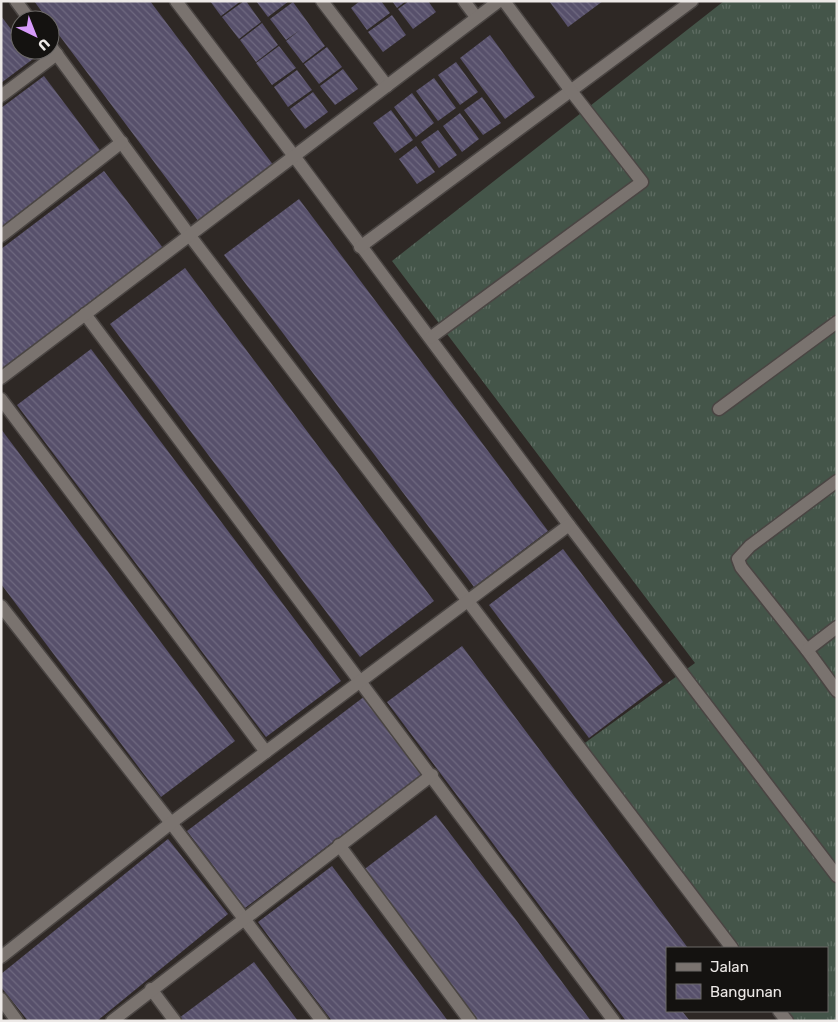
<svg xmlns="http://www.w3.org/2000/svg" width="838" height="1022" viewBox="0 0 838 1022" font-family="Rubik,sans-serif">
  <style>
    .grass { fill: url(#grass-tufts) }
    .building { fill: url(#building-back-hatch) }
    .lines { fill: none; stroke-linecap: round; stroke-linejoin: round }
    .minor-casing { stroke: #4a4543; stroke-width: 15 }
    .minor { stroke: #7a736f; stroke-width: 12 }
  </style>
  <defs>
    <pattern id="grass-tufts" width="24" height="20" patternUnits="userSpaceOnUse" patternTransform="scale(1.25)"><rect width="24" height="20" fill="#445549"/><path d="M3 7l-1-3M5 7V3M7 7l1-3M15 17l-1-3M17 17v-4M19 17l1-3" fill="none" stroke="#5f6d63"/></pattern>
    <pattern id="building-back-hatch" width="6" height="6" patternUnits="userSpaceOnUse" patternTransform="scale(1.25)"><rect width="6" height="6" fill="#57506b"/><path d="M-1 5l2 2M0 0l6 6M5-1l2 2" fill="none" stroke="#6f6980"/></pattern>
  </defs>
  <rect width="100%" height="100%" fill="#2e2825"/>
  <path class="grass" d="M 724,1 L 837,1 L 837,1021 L 788,1021 L 781,1011 L 827,1011 L 827,948 L 734,948 L 582,745 L 695,663 L 392,261 Z"/>
  <g class="building">
    <path d="M 34,1 L 150,1 L 274,166 L 199,222 L 50,23 L 50,20 L 48,20 Z"/>
    <path d="M 210,1 L 241,1 L 221,16 Z"/>
    <path d="M 244,1 L 246,1 L 261,22 L 239,39 L 222,17 Z"/>
    <path d="M 256,1 L 289,1 L 268,17 Z"/>
    <path d="M 360,1 L 381,1 L 390,13 L 367,30 L 351,8 Z"/>
    <path d="M 392,1 L 406,1 L 397,8 Z"/>
    <path d="M 409,1 L 428,1 L 436,12 L 413,29 L 398,9 Z"/>
    <path d="M 549,1 L 603,1 L 568,27 Z"/>
    <path d="M 293,2 L 325,46 L 303,63 L 286,41 L 300,30 L 286,40 L 270,19 Z"/>
    <path d="M 392,15 L 406,35 L 383,52 L 368,32 Z"/>
    <path d="M 1,16 L 20,41 L 20,50 L 27,50 L 33,59 L 1,83 Z"/>
    <path d="M 262,23 L 278,45 L 256,62 L 240,40 Z"/>
    <path d="M 490,35 L 535,97 L 505,119 L 460,58 Z"/>
    <path d="M 279,46 L 296,68 L 272,85 L 256,63 Z"/>
    <path d="M 327,47 L 342,67 L 319,84 L 304,64 Z"/>
    <path d="M 456,62 L 478,92 L 460,105 L 438,75 Z"/>
    <path d="M 343,69 L 358,89 L 335,105 L 320,86 Z"/>
    <path d="M 297,70 L 312,90 L 288,107 L 274,87 Z"/>
    <path d="M 44,76 L 102,153 L 1,229 L 1,108 Z"/>
    <path d="M 434,78 L 456,108 L 438,121 L 416,91 Z"/>
    <path d="M 313,92 L 328,112 L 305,129 L 290,109 Z"/>
    <path d="M 412,93 L 434,123 L 416,137 L 394,107 Z"/>
    <path d="M 482,97 L 501,123 L 483,135 L 464,110 Z"/>
    <path d="M 391,110 L 413,140 L 395,153 L 373,123 Z"/>
    <path d="M 460,113 L 479,139 L 462,152 L 443,126 Z"/>
    <path d="M 438,130 L 457,155 L 439,168 L 421,142 Z"/>
    <path d="M 416,146 L 435,172 L 417,184 L 399,159 Z"/>
    <path d="M 104,171 L 163,248 L 1,370 L 1,249 Z"/>
    <path d="M 299,199 L 548,531 L 474,587 L 224,255 Z"/>
    <path d="M 185,268 L 434,601 L 360,657 L 110,324 Z"/>
    <path d="M 91,349 L 341,681 L 266,737 L 17,405 Z"/>
    <path d="M 1,429 L 235,741 L 161,797 L 1,584 Z"/>
    <path d="M 563,549 L 663,682 L 589,738 L 489,605 Z"/>
    <path d="M 462,646 L 688,948 L 667,948 L 667,1011 L 682,1011 L 690,1021 L 626,1021 L 387,702 Z"/>
    <path d="M 365,696 L 423,774 L 245,908 L 187,831 Z"/>
    <path d="M 436,815 L 516,920 L 591,1021 L 475,1021 L 362,871 Z"/>
    <path d="M 168,839 L 228,914 L 97,1021 L 28,1021 L 1,987 L 1,974 Z"/>
    <path d="M 332,866 L 382,933 L 448,1021 L 332,1021 L 294,971 L 258,922 Z"/>
    <path d="M 254,962 L 298,1021 L 181,1021 L 179,1018 Z"/>
  </g>
  <g class="lines">
    <defs>
      <g id="minor">
        <path d="M 16,1 L 30,20"/>
        <path d="M 176,1 L 294,156 L 569,525 L 837,876"/>
        <path d="M 322,1 L 387,86"/>
        <path d="M 464,1 L 476,17"/>
        <path d="M 50,45 L 190,236 L 732,948"/>
        <path d="M 1,96 L 57,54"/>
        <path d="M 1,236 L 122,142"/>
        <path d="M 360,247 L 692,1"/>
        <path d="M 85,314 L 614,1021"/>
        <path d="M 430,338 L 642,182 L 571,91 L 504,1"/>
        <path d="M 1,378 L 499,1"/>
        <path d="M 1,399 L 266,752"/>
        <path d="M 719,409 L 837,322"/>
        <path d="M 837,481 L 750,546 L 738,559 L 741,567 L 807,650 L 837,691"/>
        <path d="M 1,606 L 171,823 L 322,1021"/>
        <path d="M 807,650 L 837,627"/>
        <path d="M 339,845 L 470,1021"/>
        <path d="M 1,957 L 171,823 L 569,525"/>
        <path d="M 151,989 L 175,1021"/>
        <path d="M 1,999 L 17,1021"/>
        <path d="M 779,1011 L 787,1021"/>
        <path d="M 112,1021 L 432,775"/>
      </g>
    </defs>
    <use href="#minor" class="minor-casing"/>
    <use href="#minor" class="minor"/>
  </g>
  <rect width="838" height="1022" fill="none" stroke="#ede9e7" stroke-width="5"/>
  <rect x="666" y="947" width="162" height="65" fill="#141210" stroke="#6b6866"/>
  <rect x="676" y="963" width="25" height="8" fill="#7a736f" stroke="#6b6866"/>
  <text x="710" y="972" font-size="15" fill="#ede9e7">Jalan</text>
  <rect x="676" y="984" width="25" height="15" fill="url(#building-back-hatch)" stroke="#6b6866"/>
  <text x="710" y="997" font-size="15" fill="#ede9e7">Bangunan</text>
  <g transform="translate(35 35) rotate(137)"><circle r="24" fill="#141210" stroke="#6b6866"/>
  <path d="M0-4L9 19L0 12L-9 19Z" fill="#d69bfa"/>
  <text y="-8" font-size="14" font-weight="bold" text-anchor="middle" fill="#ede9e7">U</text>
  </g>
</svg>
